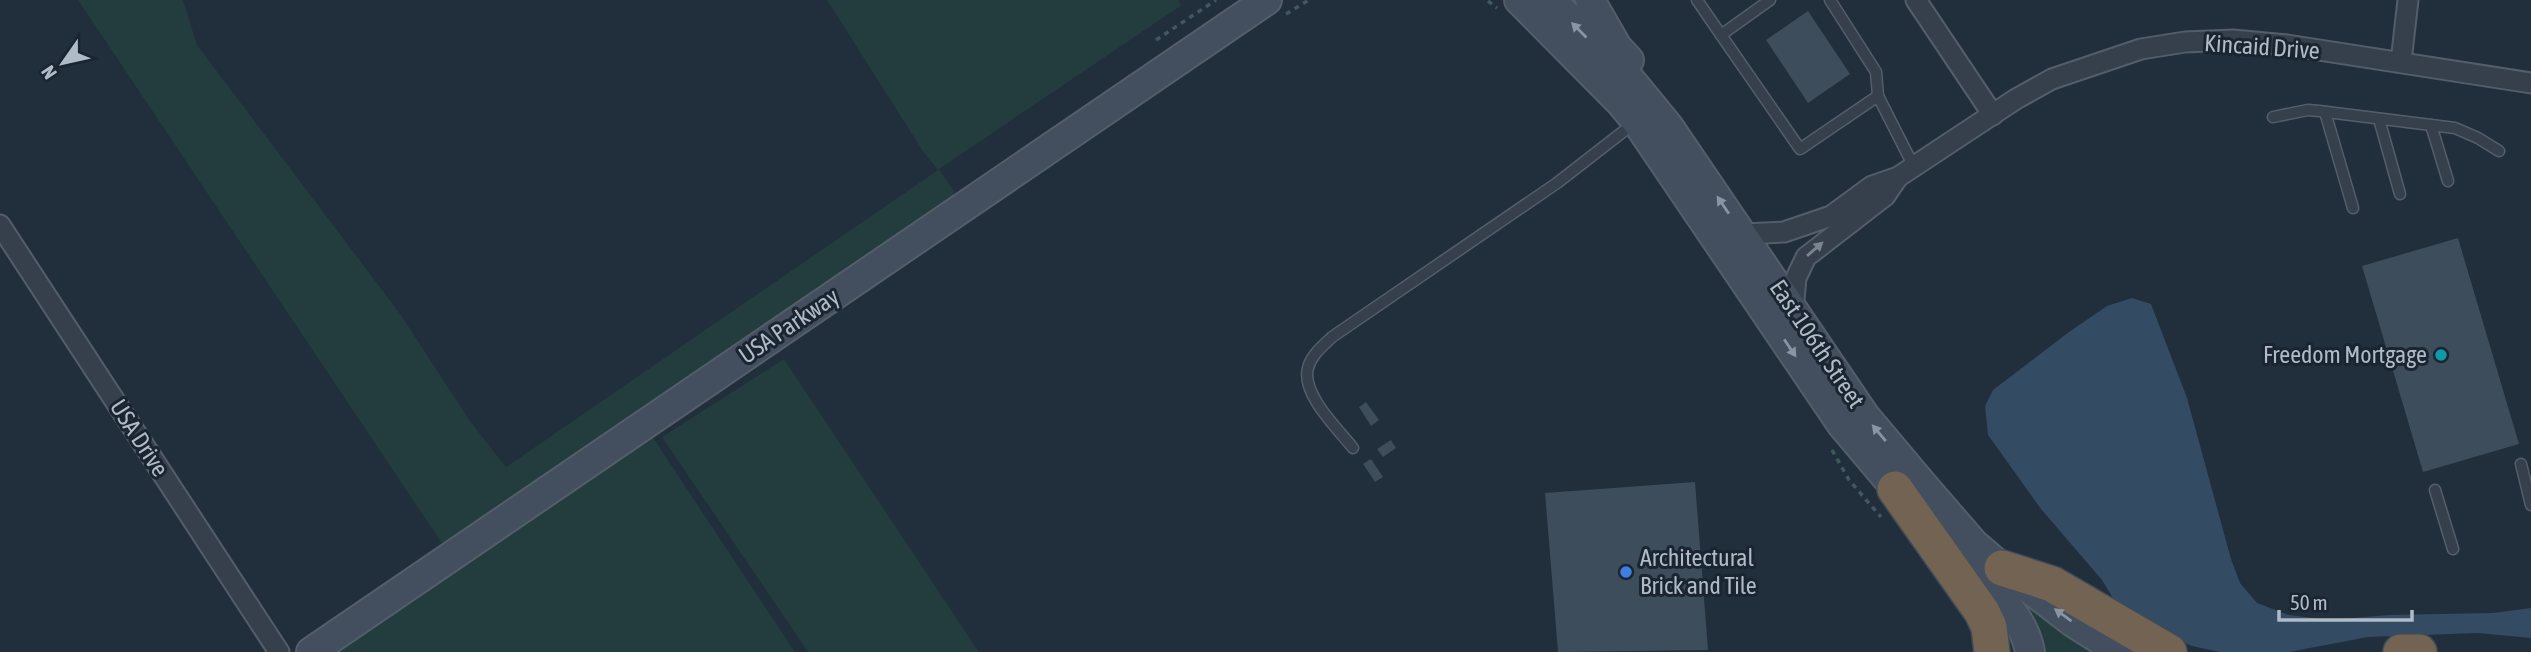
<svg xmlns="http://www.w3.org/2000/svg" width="2531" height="652" viewBox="0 0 2531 652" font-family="'Asap Condensed',sans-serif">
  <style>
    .green { fill: #233c3d }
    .water { fill: #344b64 }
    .building { fill: #3d4d5b }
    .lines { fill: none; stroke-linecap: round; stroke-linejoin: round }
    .lane-casing { stroke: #535e6a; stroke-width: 13 }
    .street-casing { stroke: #535e6a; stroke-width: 23 }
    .secondary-casing { stroke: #535e6a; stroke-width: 32 }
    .highway-casing { stroke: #404b57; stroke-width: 38 }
    .path { stroke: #41595a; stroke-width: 3.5; stroke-dasharray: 5 5; stroke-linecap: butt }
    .lane { stroke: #35404c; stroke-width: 10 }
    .street { stroke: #35404c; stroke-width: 19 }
    .secondary { stroke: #434f5f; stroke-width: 28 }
    .highway { stroke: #726352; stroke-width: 35 }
    .oneway { fill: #8a95a3 }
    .oneway2 { fill: #798490 }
    .culture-dot { fill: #0f9aa8; stroke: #1a2531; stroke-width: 2.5 }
    .shop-dot { fill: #3f7fe0; stroke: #1a2531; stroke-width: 2.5 }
    .labels { text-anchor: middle; stroke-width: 6; stroke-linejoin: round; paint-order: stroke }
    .street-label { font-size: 24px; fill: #b0bbc8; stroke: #1a2531 }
    .poi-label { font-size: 24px; fill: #b0bbc8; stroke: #1a2531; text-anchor: end }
  </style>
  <rect width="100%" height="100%" fill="#212e3c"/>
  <g class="green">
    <path d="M 78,0 L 183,0 L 197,45 L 401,315 L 470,421 L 506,467 L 938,170 L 924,153 L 827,0 L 1178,0 L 1182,5 L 939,169 L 957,196 L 520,496 L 443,545 Z"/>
    <path d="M 784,359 L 979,652 L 808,652 L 662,437 Z"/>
    <path d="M 652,436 L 795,652 L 334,652 Z"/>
    <path d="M 2021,598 L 2095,652 L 2045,652 L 2038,626 L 2020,600 Z"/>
  </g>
  <path class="water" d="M 2132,298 L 2151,304 L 2187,398 L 2231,559 L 2240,583 L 2257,603 L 2289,615 L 2329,620 L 2388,615 L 2493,613 L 2531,608 L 2531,638 L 2478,633 L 2368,637 L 2289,652 L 2220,652 L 2192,646 L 2162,633 L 2119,608 L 2102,580 L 2041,509 L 1988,435 L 1985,406 L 1993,390 L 2069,332 L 2107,306 Z"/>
  <g class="building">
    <path d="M 1808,11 L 1850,74 L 1808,103 L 1766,40 Z"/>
    <path d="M 2458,238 L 2519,444 L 2423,472 L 2362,266 Z"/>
    <path d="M 1366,402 L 1379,420 L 1371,426 L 1359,407 Z"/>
    <path d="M 1391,440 L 1396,448 L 1383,457 L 1377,449 Z"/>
    <path d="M 1371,459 L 1383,477 L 1375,482 L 1363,464 Z"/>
    <path d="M 1695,482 L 1708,650 L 1558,652 L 1545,493 Z"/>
  </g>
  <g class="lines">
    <defs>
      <g id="lane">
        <path d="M 1697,0 L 1721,35 L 1770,0"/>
        <path d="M 1830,0 L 1876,72 L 1878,96 L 1914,167"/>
        <path d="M 1721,35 L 1800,149 L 1878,96"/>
        <path d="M 2325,112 L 2353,208"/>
        <path d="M 2273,117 L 2308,110 L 2319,111 L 2455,128 L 2478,138 L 2499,151"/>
        <path d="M 2379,119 L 2400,194"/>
        <path d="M 2431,125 L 2448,181"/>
        <path d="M 1353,448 C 1338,429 1301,394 1308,368 C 1311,355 1323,346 1332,337 L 1557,183 L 1633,124"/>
        <path d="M 2521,464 L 2531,505"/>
        <path d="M 2435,490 L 2453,549"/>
      </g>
      <g id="street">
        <path d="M 1916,0 L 1993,115"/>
        <path d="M 2401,62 L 2408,0"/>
        <path d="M 0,225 L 279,652"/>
        <path d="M 1743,234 L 1784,232 L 1831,216 L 1872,186 L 1898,177 L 2016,99 L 2052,79 L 2141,49 L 2185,42 L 2233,40 L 2287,45 L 2531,83"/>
        <path d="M 1793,310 L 1796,278 L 1806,257 L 1885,196 L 1898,177"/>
      </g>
      <g id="secondary">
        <path d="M 1519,0 L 1621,103 L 1636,121 L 1842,425 L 1908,503"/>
        <path d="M 1551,0 L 1628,77 L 1669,127 L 1865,416 L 1923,485 L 1974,544 L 2002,568 L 2074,623 L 2120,652"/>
        <path d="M 1590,0 L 1617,47 L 1629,60"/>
        <path d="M 1955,553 C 1982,582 2023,610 2030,652"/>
        <path d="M 311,652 L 1267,0"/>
      </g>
      <g id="highway">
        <path d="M 1895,489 L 1982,612 L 1989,627 L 1992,652"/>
        <path d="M 2002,568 L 2052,584 L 2169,652"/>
        <path d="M 2401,652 L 2419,652"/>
      </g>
    </defs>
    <use href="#lane" class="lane-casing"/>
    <use href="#street" class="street-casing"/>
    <use href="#secondary" class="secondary-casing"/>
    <use href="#highway" class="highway-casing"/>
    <g class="path">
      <path d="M 1488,1 L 1497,8"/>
      <path d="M 1286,14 L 1309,0"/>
      <path d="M 1156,40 L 1216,0"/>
      <path d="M 1832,450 L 1849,480 L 1881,517"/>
    </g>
    <use href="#lane" class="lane"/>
    <use href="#street" class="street"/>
    <use href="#secondary" class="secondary"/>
    <use href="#highway" class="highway"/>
  </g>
  <defs><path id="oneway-solid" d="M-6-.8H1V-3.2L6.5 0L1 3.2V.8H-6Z" transform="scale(1.75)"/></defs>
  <g class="oneway">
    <use href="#oneway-solid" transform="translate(1579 30) rotate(-135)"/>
    <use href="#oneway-solid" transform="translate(1723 205) rotate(-124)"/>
    <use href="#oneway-solid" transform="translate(1790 348) rotate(56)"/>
    <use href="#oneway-solid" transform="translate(1879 433) rotate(-130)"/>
    <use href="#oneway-solid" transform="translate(2063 615) rotate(-144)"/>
  </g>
  <use class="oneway2" href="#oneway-solid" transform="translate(1815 249) rotate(-41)"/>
  <circle class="culture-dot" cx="2441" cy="355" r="7"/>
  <circle class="shop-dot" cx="1626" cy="572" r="7"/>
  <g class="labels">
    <g class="street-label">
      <text transform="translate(2262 47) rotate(4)" y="8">Kincaid Drive</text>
      <text transform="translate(789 326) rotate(-34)" y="8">USA Parkway</text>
      <text transform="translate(1817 344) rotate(56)" y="8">East 106th Street</text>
      <text transform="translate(139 438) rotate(57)" y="8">USA Drive</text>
    </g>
    <g class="poi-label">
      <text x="2427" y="363">Freedom Mortgage</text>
      <text x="1640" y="566" text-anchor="start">Architectural<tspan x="1640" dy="28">Brick and Tile</tspan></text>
    </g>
  </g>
  <g transform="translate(63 63) rotate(236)" stroke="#1a2531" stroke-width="5" paint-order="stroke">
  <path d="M0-5L12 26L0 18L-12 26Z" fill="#b0bbc8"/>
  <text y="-10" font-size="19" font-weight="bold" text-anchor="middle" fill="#b0bbc8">N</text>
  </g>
  <path d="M2279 610v10h133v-10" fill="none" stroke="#b0bbc8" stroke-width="3.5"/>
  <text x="2290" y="610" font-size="21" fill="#b0bbc8" stroke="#1a2531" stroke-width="5" paint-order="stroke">50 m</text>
</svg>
